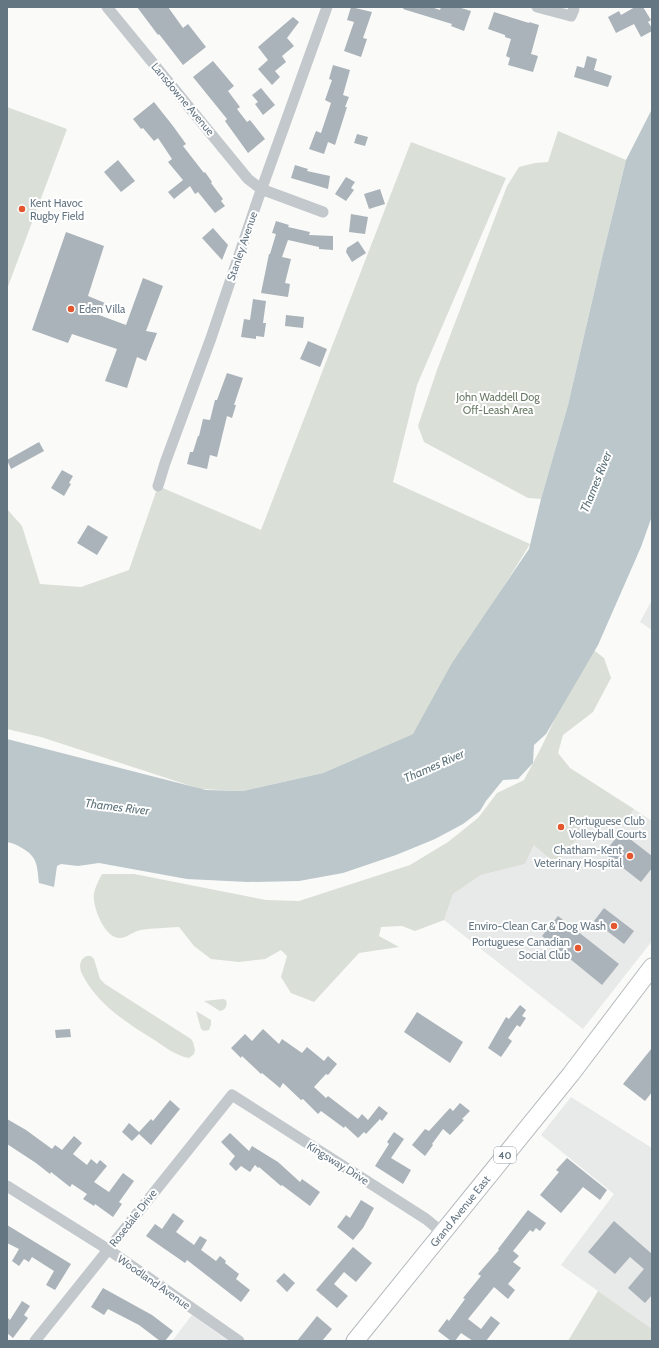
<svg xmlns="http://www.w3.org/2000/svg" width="659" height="1348" viewBox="0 0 659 1348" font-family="Cabin,sans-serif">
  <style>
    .built { fill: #e8e9e9 }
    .green { fill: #dadfd7 }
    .water { fill: #bbc7cb }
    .building { fill: #aab3b9 }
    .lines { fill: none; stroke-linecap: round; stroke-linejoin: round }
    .primary-casing { stroke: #b5babe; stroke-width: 19 }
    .minor { stroke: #c3c8cc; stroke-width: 11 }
    .primary { stroke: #fff; stroke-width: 17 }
    .poi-dot { fill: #e4572e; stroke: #fff; stroke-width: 1.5 }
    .labels { text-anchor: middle; stroke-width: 4; stroke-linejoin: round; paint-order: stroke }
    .shield { fill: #fff; stroke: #939fa8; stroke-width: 1 }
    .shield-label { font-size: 10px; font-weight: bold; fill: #657683 }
    .street-label { font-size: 11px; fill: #657683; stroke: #fff }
    .poi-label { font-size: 11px; fill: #657683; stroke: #fff; text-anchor: start }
    .park-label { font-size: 11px; fill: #687a64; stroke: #fff }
    .water-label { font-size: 12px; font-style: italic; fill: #60757c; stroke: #fff }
  </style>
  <rect width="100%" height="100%" fill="#fafaf8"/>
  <g class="built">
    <path d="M 652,600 L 652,630 L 640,622 Z"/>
    <path d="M 548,799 L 566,800 L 624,825 L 634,809 L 652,821 L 652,941 L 583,1029 L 444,920 L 453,894 L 481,875 L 525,864 L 538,837 L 538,818 Z"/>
    <path d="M 571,1097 L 652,1148 L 652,1329 L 561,1265 L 614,1194 L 541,1135 Z"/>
    <path d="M 192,1315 L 228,1341 L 172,1341 Z"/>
  </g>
  <g class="green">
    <path d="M 7,107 L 67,129 L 7,289 Z"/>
    <path d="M 558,131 L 626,160 L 603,254 L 568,405 L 541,499 L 528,498 L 424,442 L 418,426 L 437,370 L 507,186 L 519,167 L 535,163 L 548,162 Z"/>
    <path d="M 411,142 L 506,178 L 417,385 L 393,482 L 530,544 L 413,734 L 323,773 L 243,791 L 200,789 L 41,737 L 7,729 L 7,509 L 22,526 L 40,584 L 81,587 L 129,570 L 158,486 L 261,530 Z"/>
    <path d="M 595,651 L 604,658 L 611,678 L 593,712 L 563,735 L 558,753 L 570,768 L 634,809 L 624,825 L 607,828 L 592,821 L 556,864 L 534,845 L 525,864 L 481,875 L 453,894 L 444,920 L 415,931 L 402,926 L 381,927 L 379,936 L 399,947 L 359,953 L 314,1002 L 291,993 L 281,977 L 287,956 L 281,950 L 265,959 L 239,962 L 211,959 L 194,946 L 179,927 C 166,928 153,928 141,930 C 134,931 128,937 121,938 C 105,940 92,906 94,894 C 95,887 99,880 102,874 L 134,874 L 266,900 L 299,901 L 410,865 L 448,842 L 478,818 L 497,793 L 524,780 L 542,746 L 584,657 Z"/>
    <path d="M 87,956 L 91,956 L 94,959 L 100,979 L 105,984 L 191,1039 L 193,1042 L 195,1050 L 194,1054 L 189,1058 C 177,1056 166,1048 156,1041 C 127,1023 98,1005 82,974 C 79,967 79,959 87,956 Z"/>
    <path d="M 223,999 L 226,1000 C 228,1006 225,1010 220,1011 L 204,1001 Z"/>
    <path d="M 196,1011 L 211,1020 L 211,1025 L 209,1030 L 204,1031 L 201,1029 Z"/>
    <path d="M 598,1291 L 652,1329 L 652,1341 L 568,1341 Z"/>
  </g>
  <path class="water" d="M 652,109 L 652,516 L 641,547 L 598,645 L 546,734 L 534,745 L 533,763 L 518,779 L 503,780 L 486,801 L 480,811 L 463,824 L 435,839 L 396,855 L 343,873 L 299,881 L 248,882 L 187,879 L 99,863 L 78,866 L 61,864 L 57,866 L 54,887 L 39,883 C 37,866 38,857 22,848 C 17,845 13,843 7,842 L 7,739 L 206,790 L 243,791 L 323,773 L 413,734 L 452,663 L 529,549 L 541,499 L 568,405 L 603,254 L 626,160 Z"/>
  <g class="building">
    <path d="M 137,7 L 168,7 L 183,28 L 188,24 L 206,47 L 183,65 L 159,34 L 158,35 Z"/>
    <path d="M 351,7 L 372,12 L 363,38 L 367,39 L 361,57 L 344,51 L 354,22 L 347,20 Z"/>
    <path d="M 404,7 L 431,7 L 440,10 L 441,7 L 458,7 L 471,11 L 464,31 L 451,26 L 452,24 L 403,9 Z"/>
    <path d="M 635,7 L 643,7 L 651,20 L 648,22 L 652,28 L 652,31 L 641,37 L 634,24 L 616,33 L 608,17 L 619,11 L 621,15 Z"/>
    <path d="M 494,12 L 529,23 L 529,22 L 539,25 L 531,54 L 538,56 L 533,72 L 508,65 L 510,58 L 506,56 L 511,39 L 505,37 L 505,35 L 488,29 Z"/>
    <path d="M 293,17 L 299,22 L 287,38 L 294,46 L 282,56 L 286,62 L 275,71 L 280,77 L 272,85 L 258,69 L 268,60 L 258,47 Z"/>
    <path d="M 587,56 L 597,59 L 594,70 L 612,76 L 608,87 L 574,77 L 577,66 L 584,68 Z"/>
    <path d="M 213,61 L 234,86 L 228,91 L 240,107 L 237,109 L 247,122 L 250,120 L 265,139 L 248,153 L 225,121 L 227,119 L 193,77 Z"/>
    <path d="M 333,65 L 350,70 L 343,95 L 349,97 L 345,107 L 347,107 L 335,145 L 328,142 L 324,154 L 309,149 L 316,131 L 321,133 L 331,103 L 325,100 L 332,80 L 329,79 Z"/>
    <path d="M 261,88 L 275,105 L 263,115 L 255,104 L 258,102 L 252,95 Z"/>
    <path d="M 154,102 L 173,126 L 186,144 L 183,146 L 204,173 L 205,172 L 212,182 L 211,183 L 223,199 L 221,201 L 225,206 L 215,213 L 198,192 L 195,194 L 190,186 L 174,199 L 168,192 L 183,180 L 168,162 L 172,159 L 158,138 L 154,141 L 143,128 L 141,129 L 133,119 Z"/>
    <path d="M 357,134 L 368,137 L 365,146 L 354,143 Z"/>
    <path d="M 118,160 L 135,181 L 121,192 L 104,172 Z"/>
    <path d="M 295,165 L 308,169 L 307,171 L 330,176 L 328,189 L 291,178 Z"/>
    <path d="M 346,177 L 355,182 L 351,188 L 354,190 L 346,201 L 335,194 Z"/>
    <path d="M 380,189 L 385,204 L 369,209 L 364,194 Z"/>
    <path d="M 351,214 L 368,217 L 365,234 L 349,232 Z"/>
    <path d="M 276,221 L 289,225 L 288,227 L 310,232 L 309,235 L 333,236 L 333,250 L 319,249 L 319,247 L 288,240 L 282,257 L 291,259 L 285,283 L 290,284 L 288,297 L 261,293 L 269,254 L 270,254 L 276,234 L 272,233 Z"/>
    <path d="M 213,228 L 228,245 L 222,260 L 202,238 Z"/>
    <path d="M 66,232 L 104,246 L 88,296 L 105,303 L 99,315 L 126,325 L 143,278 L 163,286 L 146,331 L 157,333 L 146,361 L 137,357 L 127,388 L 105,381 L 117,349 L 72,334 L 68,343 L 32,330 Z"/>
    <path d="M 358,241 L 366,253 L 352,262 L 346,252 L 347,248 Z"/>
    <path d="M 253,299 L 266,301 L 263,323 L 266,323 L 264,337 L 256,336 L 256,339 L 241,337 L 244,319 L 250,320 Z"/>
    <path d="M 286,315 L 304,317 L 303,328 L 285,326 Z"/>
    <path d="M 308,341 L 327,349 L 320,367 L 300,359 Z"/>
    <path d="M 227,373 L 243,378 L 234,405 L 236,405 L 232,418 L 227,416 L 217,457 L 210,455 L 207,469 L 187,464 L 190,452 L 193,452 L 198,436 L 199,436 L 203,419 L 210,420 L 215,400 L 217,400 Z"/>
    <path d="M 39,442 L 44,451 L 11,469 L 7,460 Z"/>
    <path d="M 62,470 L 73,476 L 69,483 L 71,484 L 64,496 L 51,488 Z"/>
    <path d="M 88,525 L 108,537 L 97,555 L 77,543 Z"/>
    <path d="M 621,832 L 652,856 L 652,868 L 641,882 L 604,853 Z"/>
    <path d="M 604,908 L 634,931 L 624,944 L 594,921 Z"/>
    <path d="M 558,916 L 619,964 L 602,985 L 542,936 Z"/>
    <path d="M 520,1005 L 526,1010 L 522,1016 L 526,1018 L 520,1027 L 517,1025 L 508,1038 L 512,1041 L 501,1057 L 488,1048 L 506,1017 L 509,1019 Z"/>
    <path d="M 417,1012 L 463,1042 L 450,1063 L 404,1032 Z"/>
    <path d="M 70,1029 L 71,1037 L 56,1038 L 55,1030 Z"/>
    <path d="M 263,1029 L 279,1044 L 282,1039 L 302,1053 L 307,1047 L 324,1061 L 328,1056 L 337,1064 L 328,1075 L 326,1074 L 314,1087 L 326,1098 L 328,1096 L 358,1119 L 362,1114 L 368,1120 L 379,1106 L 388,1113 L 382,1121 L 380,1119 L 366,1134 L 364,1132 L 358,1138 L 345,1126 L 344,1128 L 321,1111 L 318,1114 L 303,1099 L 301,1100 L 283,1083 L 280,1088 L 262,1073 L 261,1074 L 242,1056 L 241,1058 L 231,1048 L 245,1034 L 252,1041 Z"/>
    <path d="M 652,1048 L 652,1092 L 645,1101 L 623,1084 Z"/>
    <path d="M 170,1100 L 180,1109 L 151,1145 L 139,1134 L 132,1141 L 122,1132 L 129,1123 L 139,1132 L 151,1119 L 153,1121 Z"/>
    <path d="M 460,1103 L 470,1111 L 462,1119 L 464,1120 L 450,1135 L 443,1129 L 432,1144 L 433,1145 L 425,1156 L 412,1145 L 425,1129 L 429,1131 L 450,1108 L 453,1111 Z"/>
    <path d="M 7,1119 L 26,1130 L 52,1149 L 55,1145 L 62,1150 L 74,1136 L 82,1143 L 73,1154 L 87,1165 L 91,1159 L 97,1164 L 100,1160 L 107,1166 L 94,1182 L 109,1192 L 123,1173 L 134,1181 L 119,1202 L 122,1204 L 113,1217 L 95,1204 L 94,1206 L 83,1199 L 87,1194 L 72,1184 L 70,1187 L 51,1172 L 50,1174 L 36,1163 L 7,1144 Z"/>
    <path d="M 394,1132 L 404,1139 L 391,1158 L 411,1170 L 403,1184 L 375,1166 L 389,1144 L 387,1142 Z"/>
    <path d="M 230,1133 L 249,1151 L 252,1146 L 278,1162 L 300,1182 L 302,1179 L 320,1192 L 310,1206 L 282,1185 L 281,1186 L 259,1167 L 258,1168 L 255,1165 L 250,1172 L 241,1166 L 236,1171 L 229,1164 L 235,1156 L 221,1142 Z"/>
    <path d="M 567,1158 L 607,1190 L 600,1200 L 583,1187 L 561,1213 L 540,1195 L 559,1172 L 556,1170 Z"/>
    <path d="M 361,1200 L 374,1208 L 363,1228 L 353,1240 L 337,1227 L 346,1215 L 350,1218 Z"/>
    <path d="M 528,1210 L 546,1223 L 540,1231 L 536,1228 L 533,1232 L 530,1230 L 513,1251 L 519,1256 L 513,1262 L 521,1268 L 508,1284 L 515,1290 L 508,1299 L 494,1287 L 468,1319 L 481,1329 L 491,1316 L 500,1323 L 486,1341 L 473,1341 L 461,1333 L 455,1341 L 451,1341 L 438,1331 L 447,1319 L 449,1321 L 465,1299 L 463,1298 L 481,1276 L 478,1274 L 499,1250 L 498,1249 Z"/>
    <path d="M 173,1213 L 184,1221 L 176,1232 L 194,1245 L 200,1236 L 207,1240 L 201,1250 L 216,1261 L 220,1256 L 226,1261 L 225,1263 L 239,1274 L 236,1279 L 250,1290 L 241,1302 L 187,1260 L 185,1263 L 146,1236 L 155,1224 L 162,1229 Z"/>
    <path d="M 614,1221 L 652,1254 L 652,1295 L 645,1303 L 628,1288 L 644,1269 L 630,1257 L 615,1274 L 588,1252 Z"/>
    <path d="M 7,1225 L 71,1264 L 55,1290 L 46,1285 L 54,1271 L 32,1257 L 29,1262 L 24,1259 L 19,1266 L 12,1261 L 19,1249 L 7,1243 Z"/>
    <path d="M 353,1247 L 372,1263 L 356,1282 L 344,1272 L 334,1284 L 348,1296 L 337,1308 L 316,1290 Z"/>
    <path d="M 284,1273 L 295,1283 L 287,1292 L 276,1281 Z"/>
    <path d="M 103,1288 L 152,1315 L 173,1331 L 165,1341 L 160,1341 L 139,1325 L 108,1309 L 104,1315 L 91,1307 Z"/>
    <path d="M 22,1301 L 30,1306 L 24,1315 L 28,1318 L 13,1338 L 7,1333 L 7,1317 L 10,1320 Z"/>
    <path d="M 317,1316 L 332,1329 L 322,1341 L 297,1341 Z"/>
  </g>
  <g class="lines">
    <defs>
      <g id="primary">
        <path id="s1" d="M 355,1341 L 571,1074 L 652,967"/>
      </g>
    </defs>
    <use href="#primary" class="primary-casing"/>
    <g class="minor">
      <path d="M 107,7 L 248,179 L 261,189 L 323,212"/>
      <path d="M 537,7 L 571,16 L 574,9"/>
      <path d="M 158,486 L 165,463 L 211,338 L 258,199 L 327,7"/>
      <path d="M 7,1186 L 109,1250 L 239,1341"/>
      <path d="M 35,1341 L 232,1095 L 426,1219 L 443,1233"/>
    </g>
    <use href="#primary" class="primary"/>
  </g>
  <g class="poi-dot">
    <circle cx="22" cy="209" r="4"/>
    <circle cx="71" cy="309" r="4"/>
    <circle cx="561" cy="827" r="4"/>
    <circle cx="630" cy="856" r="4"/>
    <circle cx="614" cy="926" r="4"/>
    <circle cx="578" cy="948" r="4"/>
  </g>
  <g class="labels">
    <rect class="shield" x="494" y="1147" width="22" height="16" rx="3"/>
    <g class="shield-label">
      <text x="505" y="1159">40</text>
    </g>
    <g class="street-label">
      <text transform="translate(183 99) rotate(50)" y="4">Lansdowne Avenue</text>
      <text transform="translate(242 246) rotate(-71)" y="4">Stanley Avenue</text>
      <text transform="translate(338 1163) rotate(32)" y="4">Kingsway Drive</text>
      <text dy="4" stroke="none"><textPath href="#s1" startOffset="167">Grand Avenue East</textPath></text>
      <text transform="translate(133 1218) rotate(-52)" y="4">Rosedale Drive</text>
      <text transform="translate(154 1282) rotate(35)" y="4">Woodland Avenue</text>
    </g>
    <g class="poi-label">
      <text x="30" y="207">Kent Havoc<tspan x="30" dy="13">Rugby Field</tspan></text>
      <text x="79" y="313">Eden Villa</text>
      <text x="569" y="825">Portuguese Club<tspan x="569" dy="13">Volleyball Courts</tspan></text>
      <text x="622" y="854" text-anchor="end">Chatham-Kent<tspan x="622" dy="13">Veterinary Hospital</tspan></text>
      <text x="606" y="930" text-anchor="end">Enviro-Clean Car &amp; Dog Wash</text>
      <text x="570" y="946" text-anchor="end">Portuguese Canadian<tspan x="570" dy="13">Social Club</tspan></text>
    </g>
    <g class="park-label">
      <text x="498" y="401">John Waddell Dog<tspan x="498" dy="13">Off-Leash Area</tspan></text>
    </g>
    <g class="water-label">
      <text transform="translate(596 482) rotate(-68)" y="4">Thames River</text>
      <text transform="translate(434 766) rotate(-24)" y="4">Thames River</text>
      <text transform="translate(117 807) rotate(7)" y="4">Thames River</text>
    </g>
  </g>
  <rect width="659" height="1348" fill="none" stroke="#657683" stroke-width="16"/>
</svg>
